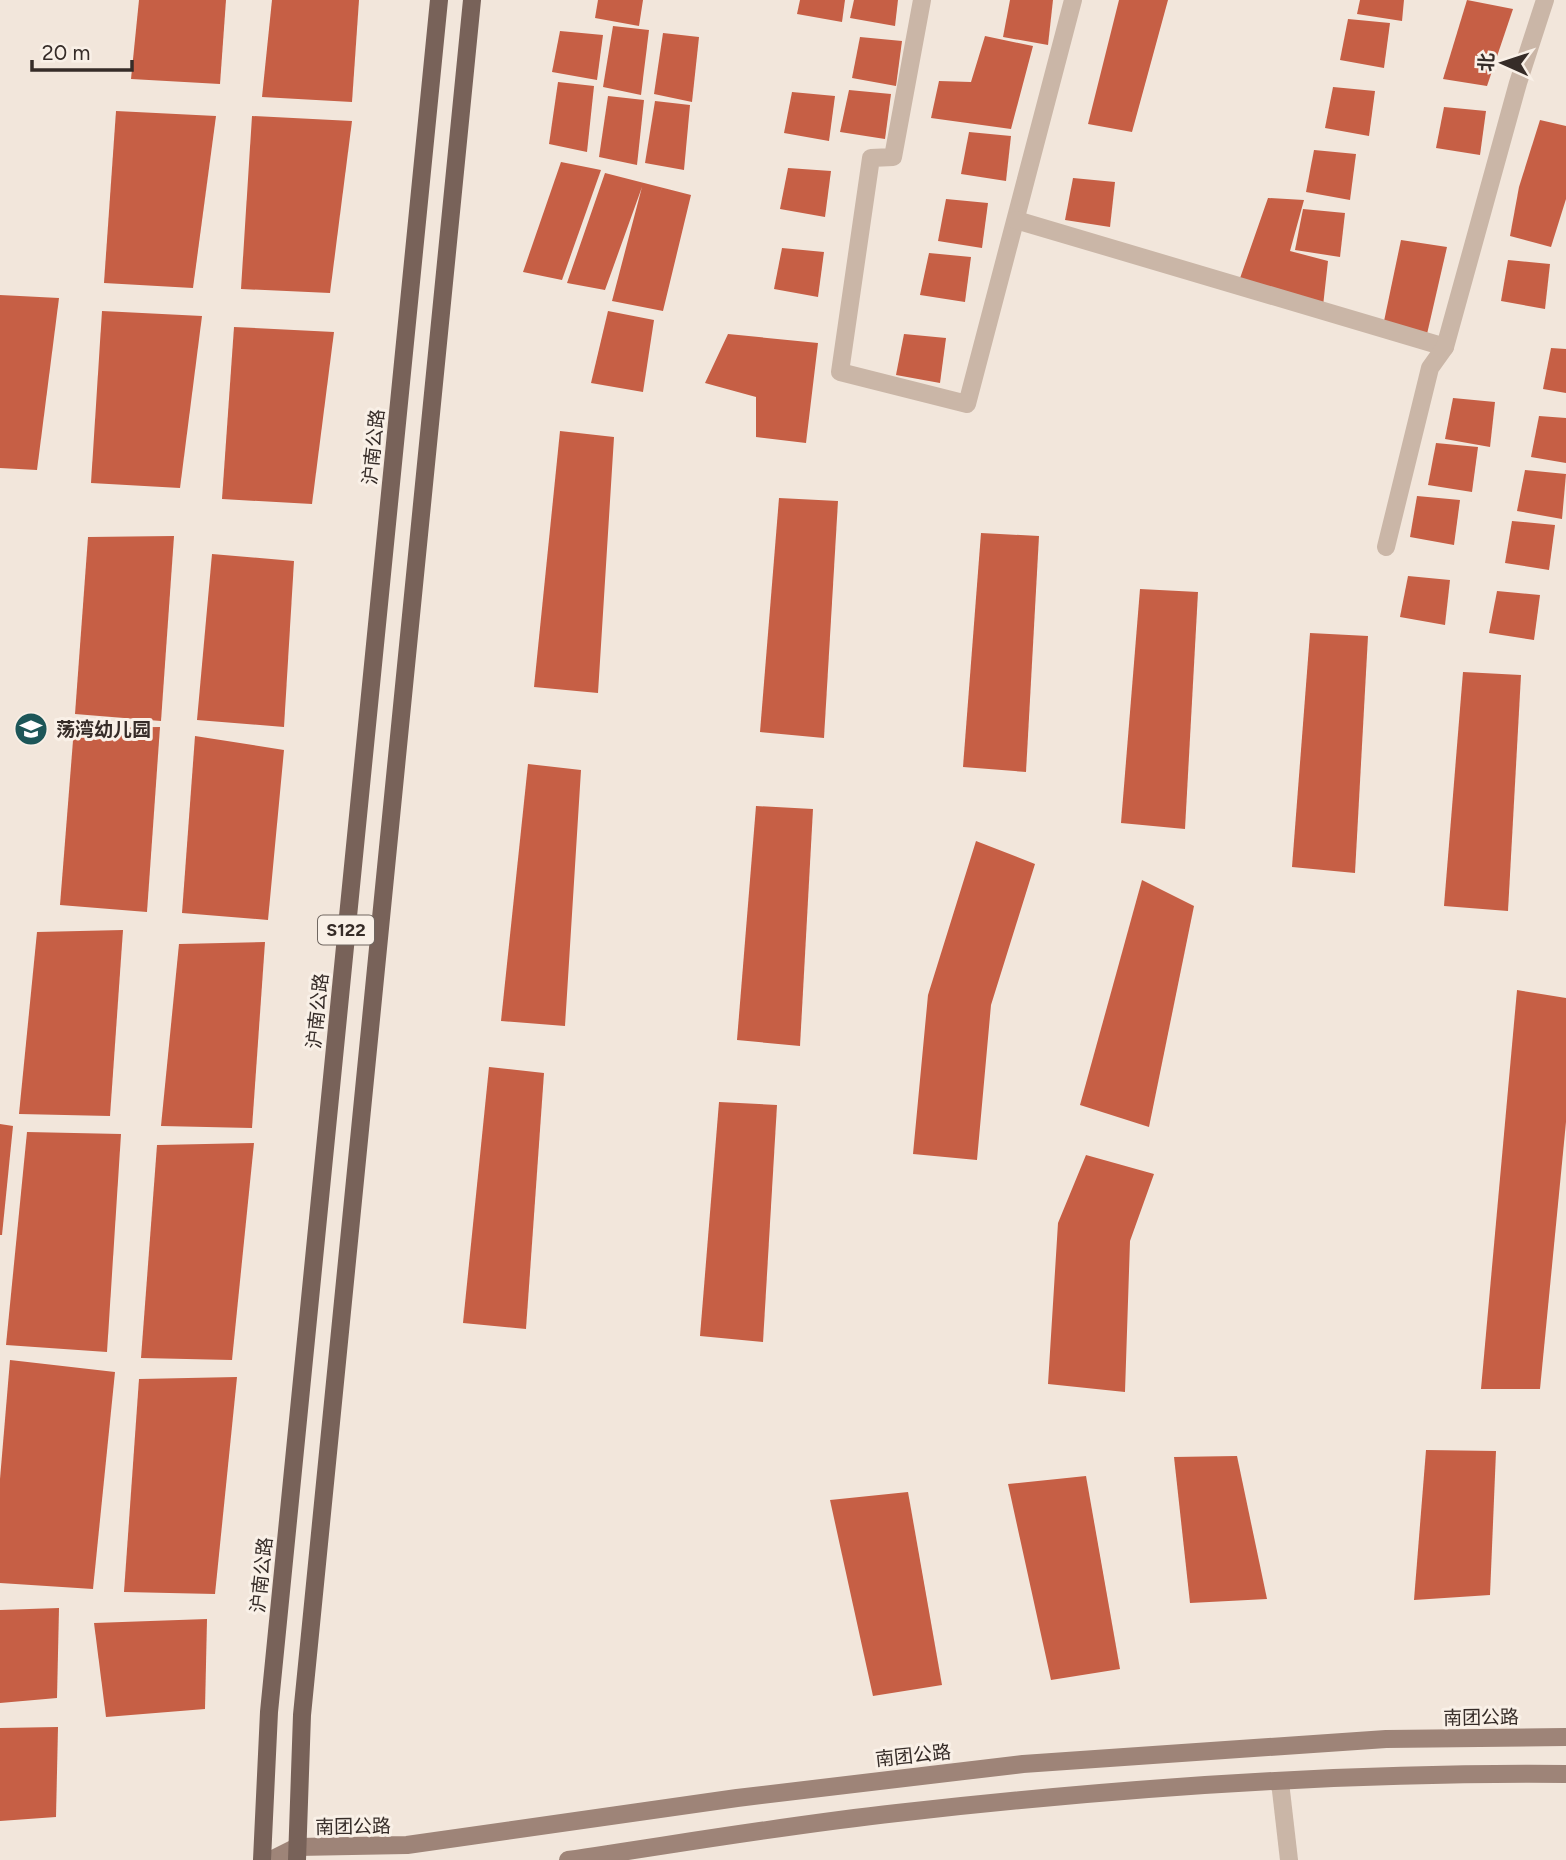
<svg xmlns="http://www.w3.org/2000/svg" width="1566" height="1860" viewBox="0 0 1566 1860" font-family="Figtree,'Noto Sans SC',sans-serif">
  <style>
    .building { fill: #c65f45 }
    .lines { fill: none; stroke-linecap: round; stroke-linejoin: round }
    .street { stroke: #cab6a7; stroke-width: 18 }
    .secondary { stroke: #9e8478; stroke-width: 18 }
    .primary { stroke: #786259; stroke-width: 18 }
    .labels { text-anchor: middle; stroke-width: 6; stroke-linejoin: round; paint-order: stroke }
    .shield { fill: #f9f0e7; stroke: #706761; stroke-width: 2 }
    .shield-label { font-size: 18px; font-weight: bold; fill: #362c28 }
    .street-label { font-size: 19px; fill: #362c28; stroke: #f9f0e7 }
    .poi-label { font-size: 19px; font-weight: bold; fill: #362c28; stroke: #f9f0e7; text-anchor: start }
  </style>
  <rect width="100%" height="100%" fill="#f2e6db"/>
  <g class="building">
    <path d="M 139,0 L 226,0 L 220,84 L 131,79 Z"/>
    <path d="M 272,0 L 359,0 L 352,102 L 262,97 Z"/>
    <path d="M 598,0 L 643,0 L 639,26 L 595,18 Z"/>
    <path d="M 800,0 L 845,0 L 842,22 L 797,14 Z"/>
    <path d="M 854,0 L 898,0 L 895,26 L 850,18 Z"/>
    <path d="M 1010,0 L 1053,0 L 1048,45 L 1003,37 Z"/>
    <path d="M 1119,0 L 1168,0 L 1132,132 L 1088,124 Z"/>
    <path d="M 1360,0 L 1404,0 L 1402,21 L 1357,14 Z"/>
    <path d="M 1467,0 L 1513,9 L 1487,86 L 1443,79 Z"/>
    <path d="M 1348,19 L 1390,23 L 1384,68 L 1340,60 Z"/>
    <path d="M 613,26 L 649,30 L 641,95 L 603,87 Z"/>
    <path d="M 560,31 L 603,35 L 597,80 L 552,72 Z"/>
    <path d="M 663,33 L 699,37 L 692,102 L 654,94 Z"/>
    <path d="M 985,36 L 1033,46 L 1011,129 L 931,118 L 939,81 L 971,82 Z"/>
    <path d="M 860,37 L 902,41 L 896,86 L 852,78 Z"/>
    <path d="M 558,82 L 594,86 L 587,152 L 549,144 Z"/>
    <path d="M 1333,87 L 1375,91 L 1369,136 L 1325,128 Z"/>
    <path d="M 849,90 L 891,94 L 885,139 L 840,132 Z"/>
    <path d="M 792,92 L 835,96 L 829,141 L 784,133 Z"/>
    <path d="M 608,96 L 644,100 L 637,165 L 599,157 Z"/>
    <path d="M 655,101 L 690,105 L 684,170 L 645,163 Z"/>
    <path d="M 1444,107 L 1486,111 L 1480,155 L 1436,148 Z"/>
    <path d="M 116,111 L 216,116 L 193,288 L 104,283 Z"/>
    <path d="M 252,116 L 352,121 L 330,293 L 241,289 Z"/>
    <path d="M 1540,120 L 1566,126 L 1566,199 L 1551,247 L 1510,236 L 1519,187 Z"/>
    <path d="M 969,132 L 1011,136 L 1006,181 L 961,174 Z"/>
    <path d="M 1314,150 L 1356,154 L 1350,200 L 1306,192 Z"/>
    <path d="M 561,162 L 601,170 L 562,280 L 523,272 Z"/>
    <path d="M 788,168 L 831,171 L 825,217 L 780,209 Z"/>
    <path d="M 605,173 L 691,195 L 663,311 L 612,301 L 642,187 L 605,290 L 567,283 Z"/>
    <path d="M 1073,178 L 1115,182 L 1110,227 L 1065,220 Z"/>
    <path d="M 1268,198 L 1304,200 L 1290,251 L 1328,261 L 1323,306 L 1238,284 Z"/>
    <path d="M 946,199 L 988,203 L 982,248 L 938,241 Z"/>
    <path d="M 1303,209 L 1345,213 L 1340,257 L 1295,250 Z"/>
    <path d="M 1401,240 L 1447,247 L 1427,334 L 1383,326 Z"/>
    <path d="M 782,248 L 824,252 L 818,297 L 774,289 Z"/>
    <path d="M 929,253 L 971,257 L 965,302 L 920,295 Z"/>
    <path d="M 1508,260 L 1550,264 L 1545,309 L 1501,301 Z"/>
    <path d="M 0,295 L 59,298 L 37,470 L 0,468 Z"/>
    <path d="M 102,311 L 202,316 L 180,488 L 91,483 Z"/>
    <path d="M 608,311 L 654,320 L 643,392 L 591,383 Z"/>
    <path d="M 234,327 L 334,332 L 312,504 L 222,499 Z"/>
    <path d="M 728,334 L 818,343 L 806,443 L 756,437 L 756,397 L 705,383 Z"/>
    <path d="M 904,334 L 946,338 L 940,383 L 896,375 Z"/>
    <path d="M 1551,348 L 1566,349 L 1566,393 L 1543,389 Z"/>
    <path d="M 1453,398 L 1495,402 L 1490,447 L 1445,439 Z"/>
    <path d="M 1539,416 L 1566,418 L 1566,463 L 1531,457 Z"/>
    <path d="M 560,431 L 614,437 L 598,693 L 534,687 Z"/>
    <path d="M 1436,443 L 1478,447 L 1472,492 L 1428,485 Z"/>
    <path d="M 1525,470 L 1566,474 L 1562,519 L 1517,511 Z"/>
    <path d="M 1417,496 L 1460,500 L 1454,545 L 1410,537 Z"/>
    <path d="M 779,498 L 838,501 L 824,738 L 760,732 Z"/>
    <path d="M 1512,521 L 1555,525 L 1549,570 L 1505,563 Z"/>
    <path d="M 981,533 L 1039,536 L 1026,772 L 963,767 Z"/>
    <path d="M 174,536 L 161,721 L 75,714 L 88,537 Z"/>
    <path d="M 212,554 L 294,561 L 284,727 L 197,720 Z"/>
    <path d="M 1408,576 L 1450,580 L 1445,625 L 1400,617 Z"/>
    <path d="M 1140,589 L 1198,592 L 1185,829 L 1121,823 Z"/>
    <path d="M 1497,591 L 1540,595 L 1534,640 L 1489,633 Z"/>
    <path d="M 1310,633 L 1368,636 L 1355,873 L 1292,867 Z"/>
    <path d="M 1463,672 L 1521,675 L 1508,911 L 1444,906 Z"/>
    <path d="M 160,727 L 147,912 L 60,905 L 74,728 Z"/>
    <path d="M 195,736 L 284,750 L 268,920 L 182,913 Z"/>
    <path d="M 528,764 L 581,770 L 565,1026 L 501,1021 Z"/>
    <path d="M 756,806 L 813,809 L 800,1046 L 737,1040 Z"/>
    <path d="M 976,841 L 1035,864 L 991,1005 L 977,1160 L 913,1154 L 928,995 Z"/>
    <path d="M 1142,880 L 1194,906 L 1149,1127 L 1080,1105 Z"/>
    <path d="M 123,930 L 110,1116 L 19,1114 L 37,932 Z"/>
    <path d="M 265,942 L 252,1128 L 161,1126 L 179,944 Z"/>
    <path d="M 1517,990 L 1566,998 L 1566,1122 L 1540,1389 L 1481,1389 Z"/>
    <path d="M 489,1067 L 544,1073 L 526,1329 L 463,1323 Z"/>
    <path d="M 719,1102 L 777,1105 L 763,1342 L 700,1336 Z"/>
    <path d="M 0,1124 L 13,1126 L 2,1235 L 0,1235 Z"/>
    <path d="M 27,1132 L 121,1134 L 107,1352 L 6,1345 Z"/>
    <path d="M 254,1143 L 232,1360 L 141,1358 L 157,1145 Z"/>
    <path d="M 1086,1155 L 1154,1174 L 1130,1241 L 1125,1392 L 1048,1384 L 1058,1223 Z"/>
    <path d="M 10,1360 L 115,1372 L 93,1589 L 0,1583 L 0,1479 Z"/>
    <path d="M 237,1377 L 215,1594 L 124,1592 L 139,1379 Z"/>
    <path d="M 1426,1450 L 1496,1451 L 1490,1595 L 1414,1600 Z"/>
    <path d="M 1237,1456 L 1267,1599 L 1190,1603 L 1174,1457 Z"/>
    <path d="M 1086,1476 L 1120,1669 L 1051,1680 L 1008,1484 Z"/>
    <path d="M 908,1492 L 942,1685 L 873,1696 L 830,1500 Z"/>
    <path d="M 59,1608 L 57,1698 L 0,1703 L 0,1610 Z"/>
    <path d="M 207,1619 L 205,1709 L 106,1717 L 94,1623 Z"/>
    <path d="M 58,1727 L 56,1817 L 0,1821 L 0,1728 Z"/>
  </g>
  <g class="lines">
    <g class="street">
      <path d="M 922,0 L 893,157 L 871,158 L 840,372 L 967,404 L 1073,0"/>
      <path d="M 1016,220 L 1445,347"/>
      <path d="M 1386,547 L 1430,368 L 1445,347 L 1518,83 L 1545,0"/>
      <path d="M 1280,1782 L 1289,1860"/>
    </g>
    <g class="secondary">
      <path d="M 271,1860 L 297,1847 L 407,1845 L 737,1798 L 1023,1764 L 1386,1739 L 1566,1737"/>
      <path d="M 568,1860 C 677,1844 787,1825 897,1813 C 1118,1788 1343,1772 1566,1774"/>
    </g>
    <g class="primary">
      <path d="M 262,1860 L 269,1712 L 439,0"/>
      <path d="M 297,1860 L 302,1715 L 472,0"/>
    </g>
  </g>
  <defs>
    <symbol id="school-disc" viewBox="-11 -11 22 22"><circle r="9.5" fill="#1d5658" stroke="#f9f0e7"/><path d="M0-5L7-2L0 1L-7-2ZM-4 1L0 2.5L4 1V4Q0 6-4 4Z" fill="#fff"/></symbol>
  </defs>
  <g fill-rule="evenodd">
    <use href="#school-disc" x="12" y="710" width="38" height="38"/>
  </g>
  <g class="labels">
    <rect class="shield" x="318" y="915.5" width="56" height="29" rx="5"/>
    <g class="shield-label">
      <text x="346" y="936">S122</text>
    </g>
    <g class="street-label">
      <text transform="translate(373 447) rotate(-84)" y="7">沪南公路</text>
      <text transform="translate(317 1011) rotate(-84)" y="7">沪南公路</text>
      <text transform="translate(261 1575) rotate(-84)" y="7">沪南公路</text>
      <text transform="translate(1481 1717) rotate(-1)" y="7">南团公路</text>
      <text transform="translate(913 1755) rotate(-6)" y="7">南团公路</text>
      <text transform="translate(353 1826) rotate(-1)" y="7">南团公路</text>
    </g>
    <g class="poi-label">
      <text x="56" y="736">荡湾幼儿园</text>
    </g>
  </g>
  <g transform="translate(1503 63) rotate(273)" stroke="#f9f0e7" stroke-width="5" paint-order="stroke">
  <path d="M0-5L12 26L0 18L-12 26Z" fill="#362c28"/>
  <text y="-10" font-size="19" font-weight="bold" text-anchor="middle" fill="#362c28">北</text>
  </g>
  <path d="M32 60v10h100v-10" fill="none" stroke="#362c28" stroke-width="3.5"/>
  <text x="42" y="60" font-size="21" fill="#362c28" stroke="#f9f0e7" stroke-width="5" paint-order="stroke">20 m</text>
</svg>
